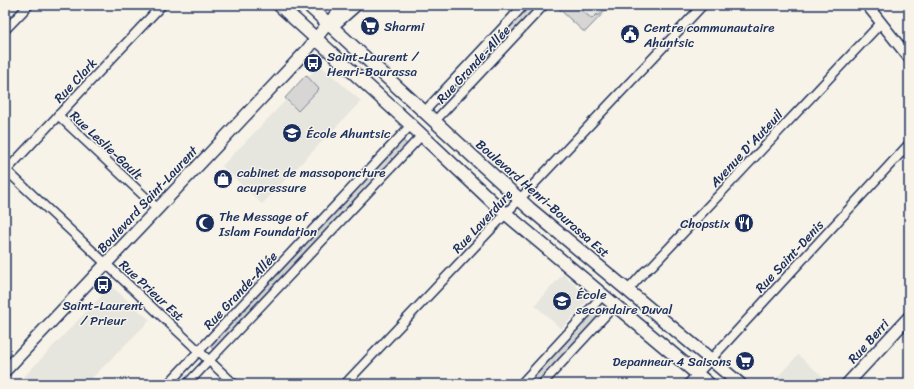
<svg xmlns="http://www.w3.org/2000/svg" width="914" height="389" viewBox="0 0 914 389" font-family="Sriracha,sans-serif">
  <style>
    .built { fill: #e6e5de }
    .green { fill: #d7d6d4; stroke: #798299 }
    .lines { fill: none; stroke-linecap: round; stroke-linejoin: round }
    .minor-casing { stroke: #1b2f5e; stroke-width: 11 }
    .tertiary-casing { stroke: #1b2f5e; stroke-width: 13 }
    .secondary-casing { stroke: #1b2f5e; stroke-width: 14 }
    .primary-casing { stroke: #1b2f5e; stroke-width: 15 }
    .minor { stroke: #f7f3e8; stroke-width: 8 }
    .tertiary { stroke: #f7f3e8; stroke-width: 10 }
    .secondary { stroke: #f7f3e8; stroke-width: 11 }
    .primary { stroke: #f7f3e8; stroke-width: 12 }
    .labels { text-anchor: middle; stroke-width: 3; stroke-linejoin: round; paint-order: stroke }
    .poi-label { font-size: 13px; fill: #1b2f5e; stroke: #f7f3e8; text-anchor: start }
    .street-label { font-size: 13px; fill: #1b2f5e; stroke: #f7f3e8 }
  </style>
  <rect width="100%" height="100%" fill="#f7f3e8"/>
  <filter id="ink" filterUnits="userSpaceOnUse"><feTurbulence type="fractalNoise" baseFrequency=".025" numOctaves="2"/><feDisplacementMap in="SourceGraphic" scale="8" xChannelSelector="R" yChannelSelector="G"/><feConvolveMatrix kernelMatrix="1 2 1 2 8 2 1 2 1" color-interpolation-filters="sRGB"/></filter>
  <g filter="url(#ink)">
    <g class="built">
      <path d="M 555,5 L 611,5 L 586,31 L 583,31 Z"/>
      <path d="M 320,65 L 361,101 L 262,204 L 222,166 Z"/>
      <path d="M 563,274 L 586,295 L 587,298 L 586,302 L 561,329 L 535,305 Z"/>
      <path d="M 111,286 L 150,320 L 86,384 L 17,384 Z"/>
      <path d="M 798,355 L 829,382 L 827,384 L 771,384 Z"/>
    </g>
    <g class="green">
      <path d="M 529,5 L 539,5 L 443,107 L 438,103 Z"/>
      <path d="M 560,5 L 575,5 L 592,19 L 597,14 L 598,16 L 608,5 L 611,5 L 586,31 L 583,31 L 558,8 Z"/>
      <path d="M 306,75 L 319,89 L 298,111 L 285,98 Z"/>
      <path d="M 402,140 L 408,145 L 214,350 L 209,345 Z"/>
      <path d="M 596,308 L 602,314 L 537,384 L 526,384 Z"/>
    </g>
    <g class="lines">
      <defs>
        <g id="minor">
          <path d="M 5,30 L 29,5"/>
          <path d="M 424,112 L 524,5"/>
          <path d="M 58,115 L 158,209"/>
          <path d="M 435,121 L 544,5"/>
          <path d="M 5,169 L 234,384"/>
          <path d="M 5,172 L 162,5"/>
          <path d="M 628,290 L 645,271 L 652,266 L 881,23"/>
          <path d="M 168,384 L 411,125"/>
          <path d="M 187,384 L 422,135"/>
          <path d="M 345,384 L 703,5"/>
          <path d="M 521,384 L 603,295"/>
          <path d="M 542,384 L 615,305"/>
          <path d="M 688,384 L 909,144"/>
        </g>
        <g id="tertiary">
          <path d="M 867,5 L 909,58"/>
          <path d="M 328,23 L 343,5"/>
          <path d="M 332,27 L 357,5"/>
        </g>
        <g id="secondary">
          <path d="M 5,371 L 307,50 L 328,23"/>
          <path d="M 847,384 L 909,317"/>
        </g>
        <g id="primary">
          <path d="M 279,5 L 411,125 L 499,208 L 709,384"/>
          <path d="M 308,5 L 529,208 L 740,384"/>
        </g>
      </defs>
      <use href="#minor" class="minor-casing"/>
      <use href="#tertiary" class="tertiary-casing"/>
      <use href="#secondary" class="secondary-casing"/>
      <use href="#primary" class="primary-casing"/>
      <use href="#minor" class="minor"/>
      <use href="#tertiary" class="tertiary"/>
      <use href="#secondary" class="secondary"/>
      <use href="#primary" class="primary"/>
    </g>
  </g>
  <defs>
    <symbol id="supermarket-disc" viewBox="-11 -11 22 22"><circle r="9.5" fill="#1b2f5e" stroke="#f7f3e8"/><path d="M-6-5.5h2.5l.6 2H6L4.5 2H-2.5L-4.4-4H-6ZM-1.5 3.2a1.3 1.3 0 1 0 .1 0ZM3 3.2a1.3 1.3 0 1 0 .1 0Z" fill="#fff"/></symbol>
    <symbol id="civic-disc" viewBox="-11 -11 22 22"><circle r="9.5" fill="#1b2f5e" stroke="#f7f3e8"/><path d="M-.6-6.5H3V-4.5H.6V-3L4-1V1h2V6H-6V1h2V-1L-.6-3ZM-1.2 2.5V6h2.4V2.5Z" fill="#fff"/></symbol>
    <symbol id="bus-disc" viewBox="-11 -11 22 22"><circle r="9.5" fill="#1b2f5e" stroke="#f7f3e8"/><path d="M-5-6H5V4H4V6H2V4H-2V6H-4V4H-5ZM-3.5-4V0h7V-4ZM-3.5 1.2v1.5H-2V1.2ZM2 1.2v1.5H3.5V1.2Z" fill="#fff"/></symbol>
    <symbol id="school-disc" viewBox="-11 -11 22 22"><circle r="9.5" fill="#1b2f5e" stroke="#f7f3e8"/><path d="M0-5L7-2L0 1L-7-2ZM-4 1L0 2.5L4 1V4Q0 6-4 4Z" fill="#fff"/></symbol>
    <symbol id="shop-disc" viewBox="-11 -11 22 22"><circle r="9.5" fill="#1b2f5e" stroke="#f7f3e8"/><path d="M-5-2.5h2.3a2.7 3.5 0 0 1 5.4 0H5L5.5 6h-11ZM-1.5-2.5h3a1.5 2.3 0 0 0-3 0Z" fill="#fff"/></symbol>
    <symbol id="mosque-disc" viewBox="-11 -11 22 22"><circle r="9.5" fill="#1b2f5e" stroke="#f7f3e8"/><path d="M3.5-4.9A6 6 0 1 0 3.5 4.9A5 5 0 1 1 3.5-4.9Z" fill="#fff"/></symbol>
    <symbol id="restaurant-disc" viewBox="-11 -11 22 22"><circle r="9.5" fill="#1b2f5e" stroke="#f7f3e8"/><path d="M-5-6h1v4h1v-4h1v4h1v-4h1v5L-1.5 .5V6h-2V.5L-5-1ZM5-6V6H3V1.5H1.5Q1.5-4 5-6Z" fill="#fff"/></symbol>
  </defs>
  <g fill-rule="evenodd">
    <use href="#supermarket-disc" x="359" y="15" width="22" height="22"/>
    <use href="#civic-disc" x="619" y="23" width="22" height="22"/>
    <use href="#bus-disc" x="302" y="52" width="22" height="22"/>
    <use href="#school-disc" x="281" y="122" width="22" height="22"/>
    <use href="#shop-disc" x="212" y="168" width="22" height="22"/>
    <use href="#mosque-disc" x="194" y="212" width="22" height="22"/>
    <use href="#restaurant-disc" x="733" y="212" width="22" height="22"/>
    <use href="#bus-disc" x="92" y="274" width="22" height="22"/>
    <use href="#school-disc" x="551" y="290" width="22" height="22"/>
    <use href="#supermarket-disc" x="734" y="350" width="22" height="22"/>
  </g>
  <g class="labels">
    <g class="poi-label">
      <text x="384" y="31">Sharmi</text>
      <text x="644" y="32">Centre communautaire<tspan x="644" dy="15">Ahuntsic</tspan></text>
      <text x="327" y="61">Saint-Laurent /<tspan x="327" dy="15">Henri-Bourassa</tspan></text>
      <text x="306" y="138">École Ahuntsic</text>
      <text x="237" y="177">cabinet de massoponcture<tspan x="237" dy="15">acupressure</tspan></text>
      <text x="219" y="221">The Message of<tspan x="219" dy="15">Islam Foundation</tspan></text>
      <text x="730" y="228" text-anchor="end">Chopstix</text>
      <text x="576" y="299">École<tspan x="576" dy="15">secondaire Duval</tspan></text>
      <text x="103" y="310" text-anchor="middle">Saint-Laurent<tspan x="103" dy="15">/ Prieur</tspan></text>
      <text x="731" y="366" text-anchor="end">Depanneur 4 Saisons</text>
    </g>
    <g class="street-label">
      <text transform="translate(473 64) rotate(-47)" y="5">Rue Grande-Allée</text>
      <text transform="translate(75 80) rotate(-47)" y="5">Rue Clark</text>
      <text transform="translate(107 145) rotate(43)" y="5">Rue Leslie-Gault</text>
      <text transform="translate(746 148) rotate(-47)" y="5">Avenue D'Auteuil</text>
      <text transform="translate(543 198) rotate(41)" y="5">Boulevard Henri-Bourassa Est</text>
      <text transform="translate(147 199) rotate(-47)" y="5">Boulevard Saint-Laurent</text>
      <text transform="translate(482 221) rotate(-47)" y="5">Rue Laverdure</text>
      <text transform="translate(789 256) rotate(-47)" y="5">Rue Saint-Denis</text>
      <text transform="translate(152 290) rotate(43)" y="5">Rue Prieur Est</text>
      <text transform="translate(240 290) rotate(-47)" y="5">Rue Grande-Allée</text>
      <text transform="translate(868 341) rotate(-48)" y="5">Rue Berri</text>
    </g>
  </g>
  <rect width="914" height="389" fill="none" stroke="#f7f3e8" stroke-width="20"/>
  <rect x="10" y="10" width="894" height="369" fill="none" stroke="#1b2f5e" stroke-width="1.5" filter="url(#ink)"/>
</svg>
